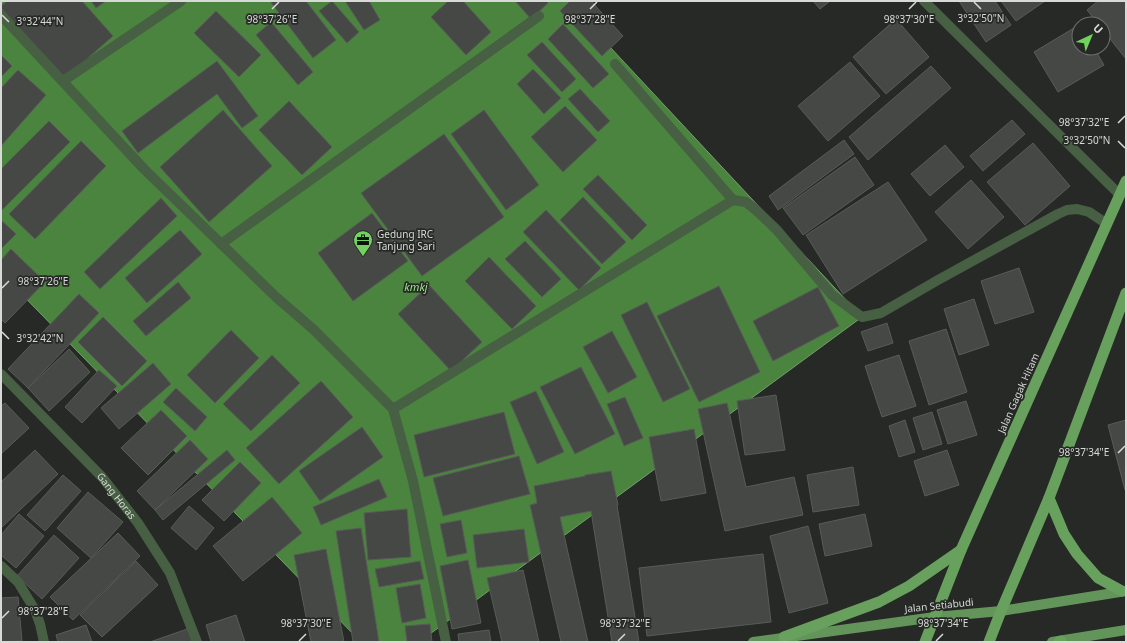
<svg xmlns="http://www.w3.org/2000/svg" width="1127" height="643" viewBox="0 0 1127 643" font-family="'Noto Sans',sans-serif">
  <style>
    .water { fill: #4a843f; stroke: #749e6d }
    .building { fill: #454844; stroke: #585c57 }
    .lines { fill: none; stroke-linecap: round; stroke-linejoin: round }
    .service { stroke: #475f42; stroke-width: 10 }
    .minor { stroke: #475f42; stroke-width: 10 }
    .primary { stroke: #63955a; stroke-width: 10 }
    .trunk { stroke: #68a05e; stroke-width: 11 }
    .ticks { fill: none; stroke: #d7dad7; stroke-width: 1.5 }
    .labels { text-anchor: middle; stroke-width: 3.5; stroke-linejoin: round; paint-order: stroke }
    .poi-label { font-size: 10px; fill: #d7dad7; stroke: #262925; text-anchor: start }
    .street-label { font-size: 10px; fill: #d7dad7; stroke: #262925 }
    .water-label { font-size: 11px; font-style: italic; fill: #9ae98a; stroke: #262925 }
    .ticks-label { font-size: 10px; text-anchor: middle; fill: #d7dad7; stroke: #262925; stroke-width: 3.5; stroke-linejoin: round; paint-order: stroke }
  </style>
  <rect width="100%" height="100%" fill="#262925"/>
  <path class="water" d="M 1,1 L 567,1 L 862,317 L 419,642 L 361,642 L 1,273 Z"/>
  <g class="building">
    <path d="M 7,1 L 82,1 L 113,36 L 64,79 L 1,8 L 1,6 Z"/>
    <path d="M 91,1 L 106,1 L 96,8 Z"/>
    <path d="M 270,1 L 306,1 L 336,40 L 313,58 Z"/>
    <path d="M 332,1 L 359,32 L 347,43 L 319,11 Z"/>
    <path d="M 345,1 L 369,1 L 380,20 L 364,30 Z"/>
    <path d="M 448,1 L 463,1 L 491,32 L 466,55 L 431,17 Z"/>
    <path d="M 515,1 L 546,1 L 548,3 L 531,19 Z"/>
    <path d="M 570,1 L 591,1 L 623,36 L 602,56 L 560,11 Z"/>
    <path d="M 813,1 L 830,1 L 820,9 Z"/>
    <path d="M 959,1 L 995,1 L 1011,25 L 986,42 Z"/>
    <path d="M 1001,1 L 1045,1 L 1016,21 Z"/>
    <path d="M 1098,1 L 1126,1 L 1126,59 L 1103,30 L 1103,24 L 1098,24 L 1087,10 Z"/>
    <path d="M 216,11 L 261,55 L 239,77 L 194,33 Z"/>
    <path d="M 896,19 L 929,57 L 886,94 L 853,57 Z"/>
    <path d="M 271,22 L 313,72 L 298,85 L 256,35 Z"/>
    <path d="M 563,24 L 609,74 L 593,88 L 548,39 Z"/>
    <path d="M 1079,25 L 1079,48 L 1094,48 L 1104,65 L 1058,92 L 1034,52 Z"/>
    <path d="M 542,42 L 576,79 L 562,92 L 527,55 Z"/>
    <path d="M 1,55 L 12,66 L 1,77 Z"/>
    <path d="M 217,61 L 258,116 L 242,128 L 217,94 L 138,153 L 122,131 Z"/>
    <path d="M 850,62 L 880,96 L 828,141 L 798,106 Z"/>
    <path d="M 931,66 L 951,88 L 868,160 L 849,137 Z"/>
    <path d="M 533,69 L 561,98 L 544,114 L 517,84 Z"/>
    <path d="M 18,70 L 46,95 L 1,146 L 1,88 Z"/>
    <path d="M 580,89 L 610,121 L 598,132 L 568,99 Z"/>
    <path d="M 289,101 L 332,147 L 302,175 L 259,130 Z"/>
    <path d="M 565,106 L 597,140 L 563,172 L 531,137 Z"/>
    <path d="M 223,110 L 272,166 L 209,222 L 160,167 Z"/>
    <path d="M 484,110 L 539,185 L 506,210 L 451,134 Z"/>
    <path d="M 1012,120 L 1025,134 L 983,171 L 970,156 Z"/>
    <path d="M 49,121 L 70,142 L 1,211 L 1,169 Z"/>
    <path d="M 444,134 L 504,217 L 422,276 L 361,193 Z"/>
    <path d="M 844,140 L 854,154 L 778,210 L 769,196 Z"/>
    <path d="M 81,141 L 106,166 L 35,239 L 9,214 Z"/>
    <path d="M 1033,143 L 1070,186 L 1025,225 L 987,182 Z"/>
    <path d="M 945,145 L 964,167 L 930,196 L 911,174 Z"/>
    <path d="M 855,157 L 874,185 L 803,235 L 783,208 Z"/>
    <path d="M 598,175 L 647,225 L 632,240 L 583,189 Z"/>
    <path d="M 971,180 L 1004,217 L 968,249 L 935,212 Z"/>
    <path d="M 888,182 L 927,240 L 843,294 L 806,235 Z"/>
    <path d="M 583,197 L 626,242 L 602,264 L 560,220 Z"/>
    <path d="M 161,198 L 177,216 L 100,289 L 84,272 Z"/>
    <path d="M 546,210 L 601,268 L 579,290 L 523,232 Z"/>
    <path d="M 372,213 L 408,261 L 353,301 L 318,253 Z"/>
    <path d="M 1,220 L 16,234 L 1,249 Z"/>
    <path d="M 180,230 L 202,254 L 147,303 L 125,278 Z"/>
    <path d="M 525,241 L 561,279 L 542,297 L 505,259 Z"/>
    <path d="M 11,249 L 45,282 L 5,323 L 1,319 L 1,260 Z"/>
    <path d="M 489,257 L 536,306 L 512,329 L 465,281 Z"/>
    <path d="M 1019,268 L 1034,312 L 995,324 L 981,281 Z"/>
    <path d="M 178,282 L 191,298 L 146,336 L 133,321 Z"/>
    <path d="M 429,285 L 482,342 L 451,371 L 398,314 Z"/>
    <path d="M 719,286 L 760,372 L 699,402 L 657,316 Z"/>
    <path d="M 818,287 L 839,326 L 773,361 L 753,321 Z"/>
    <path d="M 79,294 L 99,313 L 28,388 L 8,369 Z"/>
    <path d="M 974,299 L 989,345 L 959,355 L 944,309 Z"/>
    <path d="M 647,302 L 690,389 L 663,402 L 621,315 Z"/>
    <path d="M 103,317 L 147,361 L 122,386 L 78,342 Z"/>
    <path d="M 887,323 L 893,343 L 868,351 L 861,332 Z"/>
    <path d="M 946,329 L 967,392 L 929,405 L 909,341 Z"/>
    <path d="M 231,330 L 259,358 L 215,403 L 187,375 Z"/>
    <path d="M 612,331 L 637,377 L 608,393 L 583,347 Z"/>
    <path d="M 69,349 L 90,372 L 49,411 L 28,388 Z"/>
    <path d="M 272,355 L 300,383 L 251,431 L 223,404 Z"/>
    <path d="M 899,355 L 916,406 L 882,417 L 865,366 Z"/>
    <path d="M 153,363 L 171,384 L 119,429 L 101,408 Z"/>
    <path d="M 581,367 L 615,434 L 575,454 L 540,387 Z"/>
    <path d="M 99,370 L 117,386 L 82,423 L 65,407 Z"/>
    <path d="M 321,381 L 353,417 L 279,484 L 246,448 Z"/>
    <path d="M 176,388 L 207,417 L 195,431 L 163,402 Z"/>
    <path d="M 536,391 L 564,452 L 537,464 L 510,402 Z"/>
    <path d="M 776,395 L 785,450 L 745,455 L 737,401 Z"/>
    <path d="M 625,397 L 643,438 L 624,446 L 607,404 Z"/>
    <path d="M 966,401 L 977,435 L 948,444 L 937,410 Z"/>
    <path d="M 5,403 L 29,428 L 1,454 L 1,406 Z"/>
    <path d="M 727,403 L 746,487 L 794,477 L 803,515 L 725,531 L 698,409 Z"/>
    <path d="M 161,410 L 187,436 L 148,475 L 121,448 Z"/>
    <path d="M 504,412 L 515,454 L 424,477 L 414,435 Z"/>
    <path d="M 932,412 L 942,444 L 923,450 L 913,418 Z"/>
    <path d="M 905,420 L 915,452 L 899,457 L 889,426 Z"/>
    <path d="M 1126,420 L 1126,490 L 1125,490 L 1108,425 Z"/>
    <path d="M 362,427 L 383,457 L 320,501 L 299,471 Z"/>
    <path d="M 694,429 L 706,493 L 661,501 L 649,437 Z"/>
    <path d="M 190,440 L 208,459 L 155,510 L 137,491 Z"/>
    <path d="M 35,450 L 58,474 L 1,528 L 1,482 Z"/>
    <path d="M 227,450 L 235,460 L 163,520 L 155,510 Z"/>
    <path d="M 947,450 L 959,485 L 925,496 L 914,461 Z"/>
    <path d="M 519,456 L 530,494 L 443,516 L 433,478 Z"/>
    <path d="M 240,462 L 261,483 L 224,521 L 202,500 Z"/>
    <path d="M 853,467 L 859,505 L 813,512 L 807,475 Z"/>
    <path d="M 611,471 L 618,505 L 617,505 L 639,642 L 612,642 L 591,511 L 560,517 L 588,642 L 561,642 L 530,505 L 537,503 L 534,486 L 585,476 L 585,475 Z"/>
    <path d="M 63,475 L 81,491 L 45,531 L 27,515 Z"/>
    <path d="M 379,479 L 387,497 L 321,525 L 313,507 Z"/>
    <path d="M 88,492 L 123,522 L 91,558 L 57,528 Z"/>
    <path d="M 272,497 L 302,533 L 243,581 L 213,546 Z"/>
    <path d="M 189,506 L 214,528 L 196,550 L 171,528 Z"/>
    <path d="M 407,509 L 411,557 L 368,560 L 364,513 Z"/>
    <path d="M 19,514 L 44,536 L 16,568 L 1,555 L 1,535 Z"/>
    <path d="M 865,514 L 872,546 L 825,556 L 819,524 Z"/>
    <path d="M 461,520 L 467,553 L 447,557 L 440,524 Z"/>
    <path d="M 808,526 L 828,603 L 789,613 L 770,536 Z"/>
    <path d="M 361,528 L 379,642 L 353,642 L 336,531 Z"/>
    <path d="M 524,529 L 529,562 L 477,568 L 473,535 Z"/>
    <path d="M 118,533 L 140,556 L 73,620 L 50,597 Z"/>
    <path d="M 54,535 L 79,558 L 42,599 L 17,576 Z"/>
    <path d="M 326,549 L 344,642 L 311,642 L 294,555 Z"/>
    <path d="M 763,554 L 771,622 L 647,636 L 639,568 Z"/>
    <path d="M 468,560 L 481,623 L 452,629 L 440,566 Z"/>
    <path d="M 136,561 L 158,585 L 102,637 L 80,615 Z"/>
    <path d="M 420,561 L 424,579 L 379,587 L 375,569 Z"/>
    <path d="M 523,570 L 539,642 L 502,642 L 487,578 Z"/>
    <path d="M 420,584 L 426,618 L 402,623 L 396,588 Z"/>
    <path d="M 18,597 L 22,641 L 1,642 L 1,598 Z"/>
    <path d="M 236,615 L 245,642 L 211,642 L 206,625 Z"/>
    <path d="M 430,624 L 432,642 L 407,642 L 405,626 Z"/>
    <path d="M 86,625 L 92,642 L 58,642 L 56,635 Z"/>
    <path d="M 190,628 L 195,642 L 150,642 Z"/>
    <path d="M 489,630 L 491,642 L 459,642 L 458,634 Z"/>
  </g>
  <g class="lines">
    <path class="service" d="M 615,64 L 733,200"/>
    <g class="minor">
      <path d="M 924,1 L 1119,194"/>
      <path d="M 1,15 L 144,169 L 276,297 L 313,329 L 393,409 L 413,481 L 446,642"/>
      <path d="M 63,81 L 181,1"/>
      <path d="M 221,244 L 539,16"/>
      <path id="s1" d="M 1,374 L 102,477 L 138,523 L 170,573 L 197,642"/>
      <path d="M 393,409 L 733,200 L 746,202 L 756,210 L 776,229 L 832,295 L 862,317 L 881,313 L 938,280 L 1058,214 L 1067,210 L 1077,209 L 1089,212 L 1107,224"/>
      <path d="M 1,566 L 18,582 L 35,610 L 40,624 L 44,642"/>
    </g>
    <g class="primary">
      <path d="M 753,642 L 935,617 L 1001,611 L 1126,591"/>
      <path d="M 1052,642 L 1126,630"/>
    </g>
    <g class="trunk">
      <path d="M 1049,498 L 1064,534 L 1077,554 L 1098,578 L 1122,591"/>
      <path d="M 784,637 L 879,602 L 909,586 L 961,550"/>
      <path d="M 925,642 L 961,550 L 1126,181"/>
      <path d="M 989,642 L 1001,611 L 1049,498 L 1126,293"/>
      <path d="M 1059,642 L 1061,641"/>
    </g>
  </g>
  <path class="ticks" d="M 974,2 L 981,9M 272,9 L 279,2M 590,9 L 597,2M 909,9 L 916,2M 2,15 L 9,22M 1118,123 L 1125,116M 1118,141 L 1125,148M 2,288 L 9,281M 2,332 L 9,339M 1118,453 L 1125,446M 2,618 L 9,611M 299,641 L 306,634M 618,641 L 625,634M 936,641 L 943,634"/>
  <defs>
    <symbol id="office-pin" viewBox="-11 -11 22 30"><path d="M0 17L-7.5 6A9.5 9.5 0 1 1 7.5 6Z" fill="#71d25e" stroke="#262925"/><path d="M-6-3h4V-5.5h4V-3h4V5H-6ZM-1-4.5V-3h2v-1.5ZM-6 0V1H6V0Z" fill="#111"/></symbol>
  </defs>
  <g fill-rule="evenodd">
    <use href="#office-pin" x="352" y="229" width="22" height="30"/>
  </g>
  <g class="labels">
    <g class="poi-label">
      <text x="377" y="238">Gedung IRC<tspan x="377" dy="12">Tanjung Sari</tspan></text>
    </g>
    <g class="street-label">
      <text transform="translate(1018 393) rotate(-66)" y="4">Jalan Gagak Hitam</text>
      <text dy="4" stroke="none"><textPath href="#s1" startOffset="168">Gang Horas</textPath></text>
      <text transform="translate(939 605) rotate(-6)" y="4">Jalan Setiabudi</text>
    </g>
    <g class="water-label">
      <text x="416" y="291">kmkj</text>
    </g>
  </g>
  <g class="ticks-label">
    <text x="981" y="22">3°32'50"N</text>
    <text x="272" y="23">98°37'26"E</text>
    <text x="590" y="23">98°37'28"E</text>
    <text x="909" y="23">98°37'30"E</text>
    <text x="40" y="25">3°32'44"N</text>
    <text x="1084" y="126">98°37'32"E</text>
    <text x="1087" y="144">3°32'50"N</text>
    <text x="43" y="285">98°37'26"E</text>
    <text x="40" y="342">3°32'42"N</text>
    <text x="1084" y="456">98°37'34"E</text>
    <text x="43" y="615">98°37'28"E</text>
    <text x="306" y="627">98°37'30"E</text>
    <text x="625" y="627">98°37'32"E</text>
    <text x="943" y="627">98°37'34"E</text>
  </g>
  <rect width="1127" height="643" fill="none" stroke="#d7dad7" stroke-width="4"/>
  <g transform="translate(1091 36) rotate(44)"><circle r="19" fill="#262925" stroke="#6d706c"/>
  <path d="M0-3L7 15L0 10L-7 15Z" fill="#71d25e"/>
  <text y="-6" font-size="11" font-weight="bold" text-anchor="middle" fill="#d7dad7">U</text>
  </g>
</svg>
